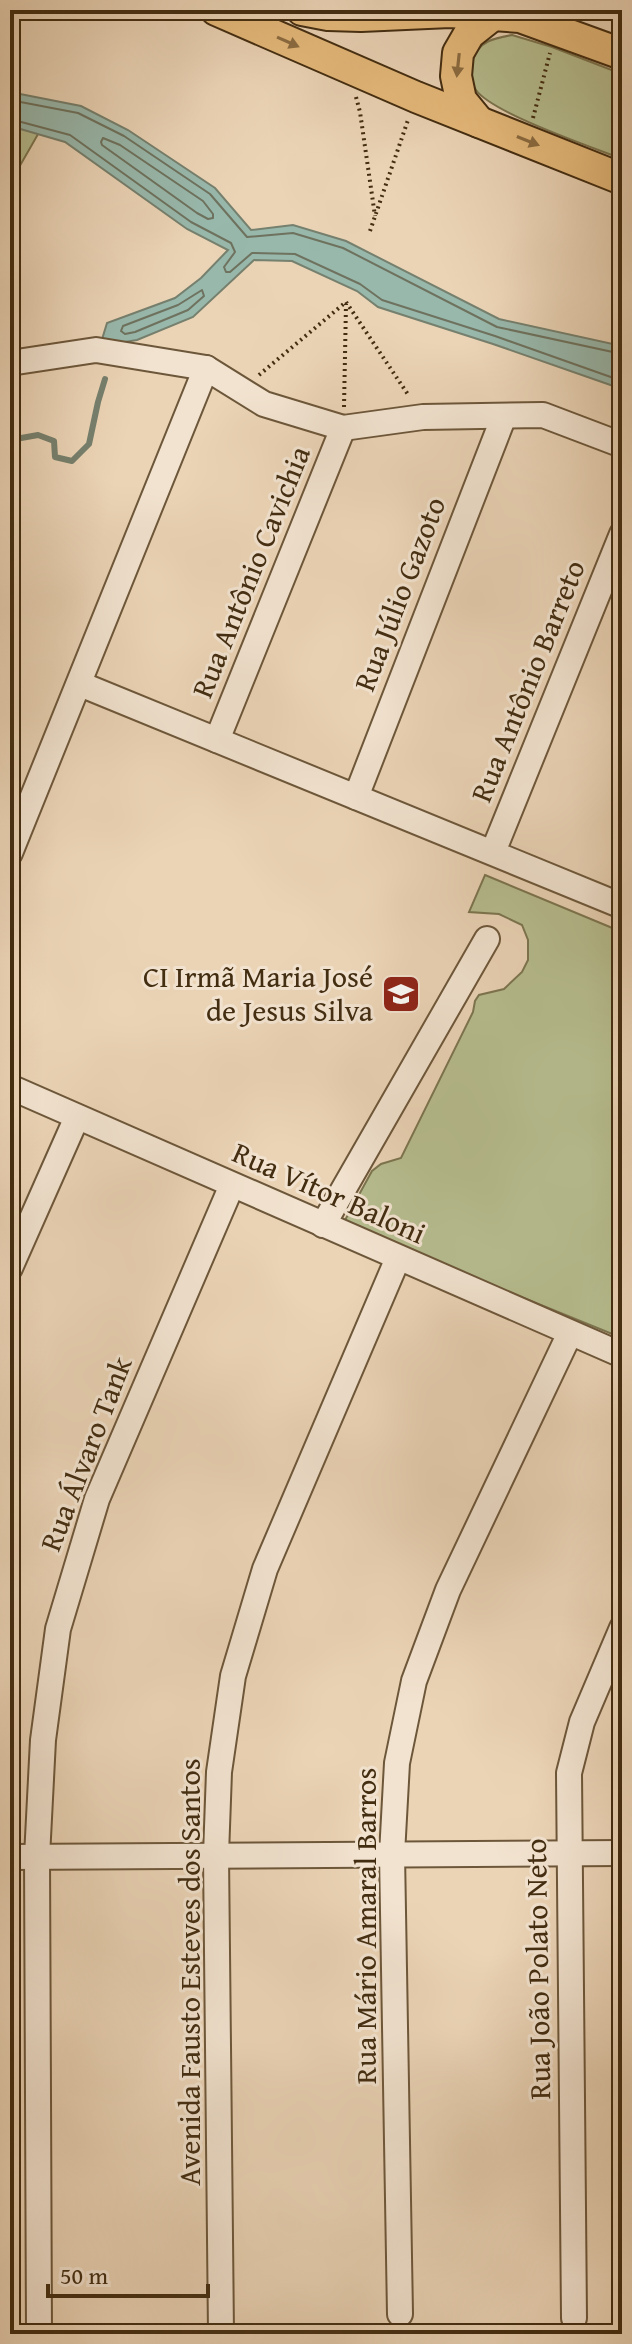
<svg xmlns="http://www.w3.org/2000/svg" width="632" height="2344" viewBox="0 0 632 2344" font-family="'Gentium Book Plus',serif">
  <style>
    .green { fill: #b6bd8f; stroke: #7c7550; stroke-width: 2 }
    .water { fill: #98b8ac; stroke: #76806e; stroke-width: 2 }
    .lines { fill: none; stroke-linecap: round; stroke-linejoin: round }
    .shore { stroke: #6e725e; stroke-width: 2 }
    .stream { stroke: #76806e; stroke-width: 6 }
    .minor-casing { stroke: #6d573a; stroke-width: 28 }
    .major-casing { stroke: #432d11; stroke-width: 34 }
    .path { stroke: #432d11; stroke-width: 4; stroke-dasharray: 2 4; stroke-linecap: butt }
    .minor { stroke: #f2e3d0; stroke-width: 24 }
    .major { stroke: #e6ba7b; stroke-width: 30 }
    .oneway { fill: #8c6c41 }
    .labels { text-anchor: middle; stroke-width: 6; stroke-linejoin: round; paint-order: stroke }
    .street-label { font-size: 30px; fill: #432d11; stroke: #f2e3d0 }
    .poi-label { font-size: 30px; fill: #432d11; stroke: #f2e3d0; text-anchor: end }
  </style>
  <rect width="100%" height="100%" fill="#ebd4b6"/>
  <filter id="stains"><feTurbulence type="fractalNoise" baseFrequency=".0025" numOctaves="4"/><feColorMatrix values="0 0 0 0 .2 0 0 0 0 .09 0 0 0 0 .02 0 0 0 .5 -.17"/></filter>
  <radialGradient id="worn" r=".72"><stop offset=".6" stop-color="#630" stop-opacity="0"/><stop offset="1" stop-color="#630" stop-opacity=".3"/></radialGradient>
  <g class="green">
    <path d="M 512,35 L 552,47 L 622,74 L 622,159 C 592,147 492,113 476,90 C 469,80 470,71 473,60 C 478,41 495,38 512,35 Z"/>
    <path d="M 10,121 L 41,129 L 10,183 Z"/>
    <path d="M 485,875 L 622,932 L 622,1338 L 393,1245 L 344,1222 L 372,1171 L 381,1164 L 401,1158 L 473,1012 L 475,1001 L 479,995 L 504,989 L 522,972 L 528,960 L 528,940 L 522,925 L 499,914 L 469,912 Z"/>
  </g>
  <path class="water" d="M 10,92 L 81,106 L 128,130 L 215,188 L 251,230 L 293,225 L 346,241 L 499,319 L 622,346 L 622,389 L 493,344 L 378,307 L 357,291 L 292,261 L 254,260 L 193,317 L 137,340 L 100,346 L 107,323 L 175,298 L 201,278 L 228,250 L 187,229 L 65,142 L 10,126 Z"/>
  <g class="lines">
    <g class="shore">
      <path d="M 10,100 L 78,113 L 124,136 L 210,194 L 247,237 L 293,233 L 343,248 L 497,327 L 622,354"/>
      <path d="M 10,119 L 70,135 L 191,222 L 231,243 L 235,252 L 224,267 L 226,272 L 230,272 L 252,253 L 295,254 L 360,284 L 382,300 L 495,336 L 622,381"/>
      <path d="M 103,138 L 120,145 L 203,201 L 213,214 L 213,218 L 208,219 L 197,213 L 102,145 L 101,142 Z"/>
      <path d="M 202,290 L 204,296 L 188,310 L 135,332 L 125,334 L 121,331 L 123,326 L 178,305 Z"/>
    </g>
    <path class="stream" d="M 10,440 L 38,435 L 54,441 L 55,457 L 72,461 L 89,444 L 98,402 L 105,379"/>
    <defs>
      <g id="minor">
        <path d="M 10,363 L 96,350 L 206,368 L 264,404 L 343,428 L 423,417 L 543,415 L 622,445"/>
        <path d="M 80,684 L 622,906"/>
        <path d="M 217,740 L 343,428"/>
        <path d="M 356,797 L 504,416"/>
        <path d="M 493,852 L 622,534"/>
        <path d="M 10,853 L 206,368"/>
        <path d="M 10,1087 L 622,1355"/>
        <path d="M 323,1225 L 487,939"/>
        <path d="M 10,1268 L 77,1117"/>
        <path d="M 10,1857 L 622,1853"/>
        <path d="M 400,2314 L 392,1854 L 397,1763 L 414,1681 L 448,1590 L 570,1333"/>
        <path d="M 574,2318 L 569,1773 L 582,1722 L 622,1628"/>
        <path d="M 39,2334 L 37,1857 L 43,1740 L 58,1629 L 97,1499 L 232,1185"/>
        <path d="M 221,2334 L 216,1855 L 219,1772 L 233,1676 L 265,1569 L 398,1258"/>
      </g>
      <g id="major">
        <path d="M 216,10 L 416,97 L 622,179"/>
        <path d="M 302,10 L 328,15 L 361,16 L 450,12 L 520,17 L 622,54"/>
        <path d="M 479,122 L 461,100 L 456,76 L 458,53 L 469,34 L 493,15"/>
      </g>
    </defs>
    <use href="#minor" class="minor-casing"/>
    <use href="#major" class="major-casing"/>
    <g class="path">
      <path d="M 356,97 L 360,112 L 375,216"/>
      <path d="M 533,118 L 550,53"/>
      <path d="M 370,231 L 408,120"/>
      <path d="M 346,302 L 409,396"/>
      <path d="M 259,375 L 346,302"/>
      <path d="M 344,407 L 346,304"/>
    </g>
    <use href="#minor" class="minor"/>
    <use href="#major" class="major"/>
  </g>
  <defs><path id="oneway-solid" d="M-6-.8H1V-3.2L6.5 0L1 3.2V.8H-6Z" transform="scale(2)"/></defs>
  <g class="oneway">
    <use href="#oneway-solid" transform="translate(288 42) rotate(24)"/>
    <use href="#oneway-solid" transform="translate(458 65) rotate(96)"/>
    <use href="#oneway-solid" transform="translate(528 141) rotate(22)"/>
  </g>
  <defs>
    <symbol id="school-square" viewBox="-11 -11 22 22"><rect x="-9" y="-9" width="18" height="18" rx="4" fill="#8f2418" stroke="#f2e3d0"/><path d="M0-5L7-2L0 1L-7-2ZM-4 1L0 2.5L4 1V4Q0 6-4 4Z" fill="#fff"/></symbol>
  </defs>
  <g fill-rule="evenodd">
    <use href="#school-square" x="379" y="972" width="44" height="44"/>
  </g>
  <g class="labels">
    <g class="street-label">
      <text transform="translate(251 572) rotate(-68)" y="10">Rua Antônio Cavichia</text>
      <text transform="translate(400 594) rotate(-69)" y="10">Rua Júlio Gazoto</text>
      <text transform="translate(528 681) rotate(-68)" y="10">Rua Antônio Barreto</text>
      <text transform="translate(329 1193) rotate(24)" y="10">Rua Vítor Baloni</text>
      <text transform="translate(86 1454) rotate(-69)" y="10">Rua Álvaro Tank</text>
      <text transform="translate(366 1926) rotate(-90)" y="10">Rua Mário Amaral Barros</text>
      <text transform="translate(538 1969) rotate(-91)" y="10">Rua João Polato Neto</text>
      <text transform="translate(190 1972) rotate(-90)" y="10">Avenida Fausto Esteves dos Santos</text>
    </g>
    <g class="poi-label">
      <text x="373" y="987">CI Irmã Maria José<tspan x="373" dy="34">de Jesus Silva</tspan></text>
    </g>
  </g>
  <rect width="632" height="2344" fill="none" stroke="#ebd4b6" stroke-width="40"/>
  <rect x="12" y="12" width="608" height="2320" fill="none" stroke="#432d11" stroke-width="4"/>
  <rect x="20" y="20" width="592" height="2304" fill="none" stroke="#432d11" stroke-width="2"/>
  <path d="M48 2284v12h160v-12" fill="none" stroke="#432d11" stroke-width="4"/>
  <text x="60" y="2284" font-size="24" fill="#432d11" stroke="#f2e3d0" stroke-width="6" paint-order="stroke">50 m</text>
  <rect width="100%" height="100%" filter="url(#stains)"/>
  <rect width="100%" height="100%" fill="url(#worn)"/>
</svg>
